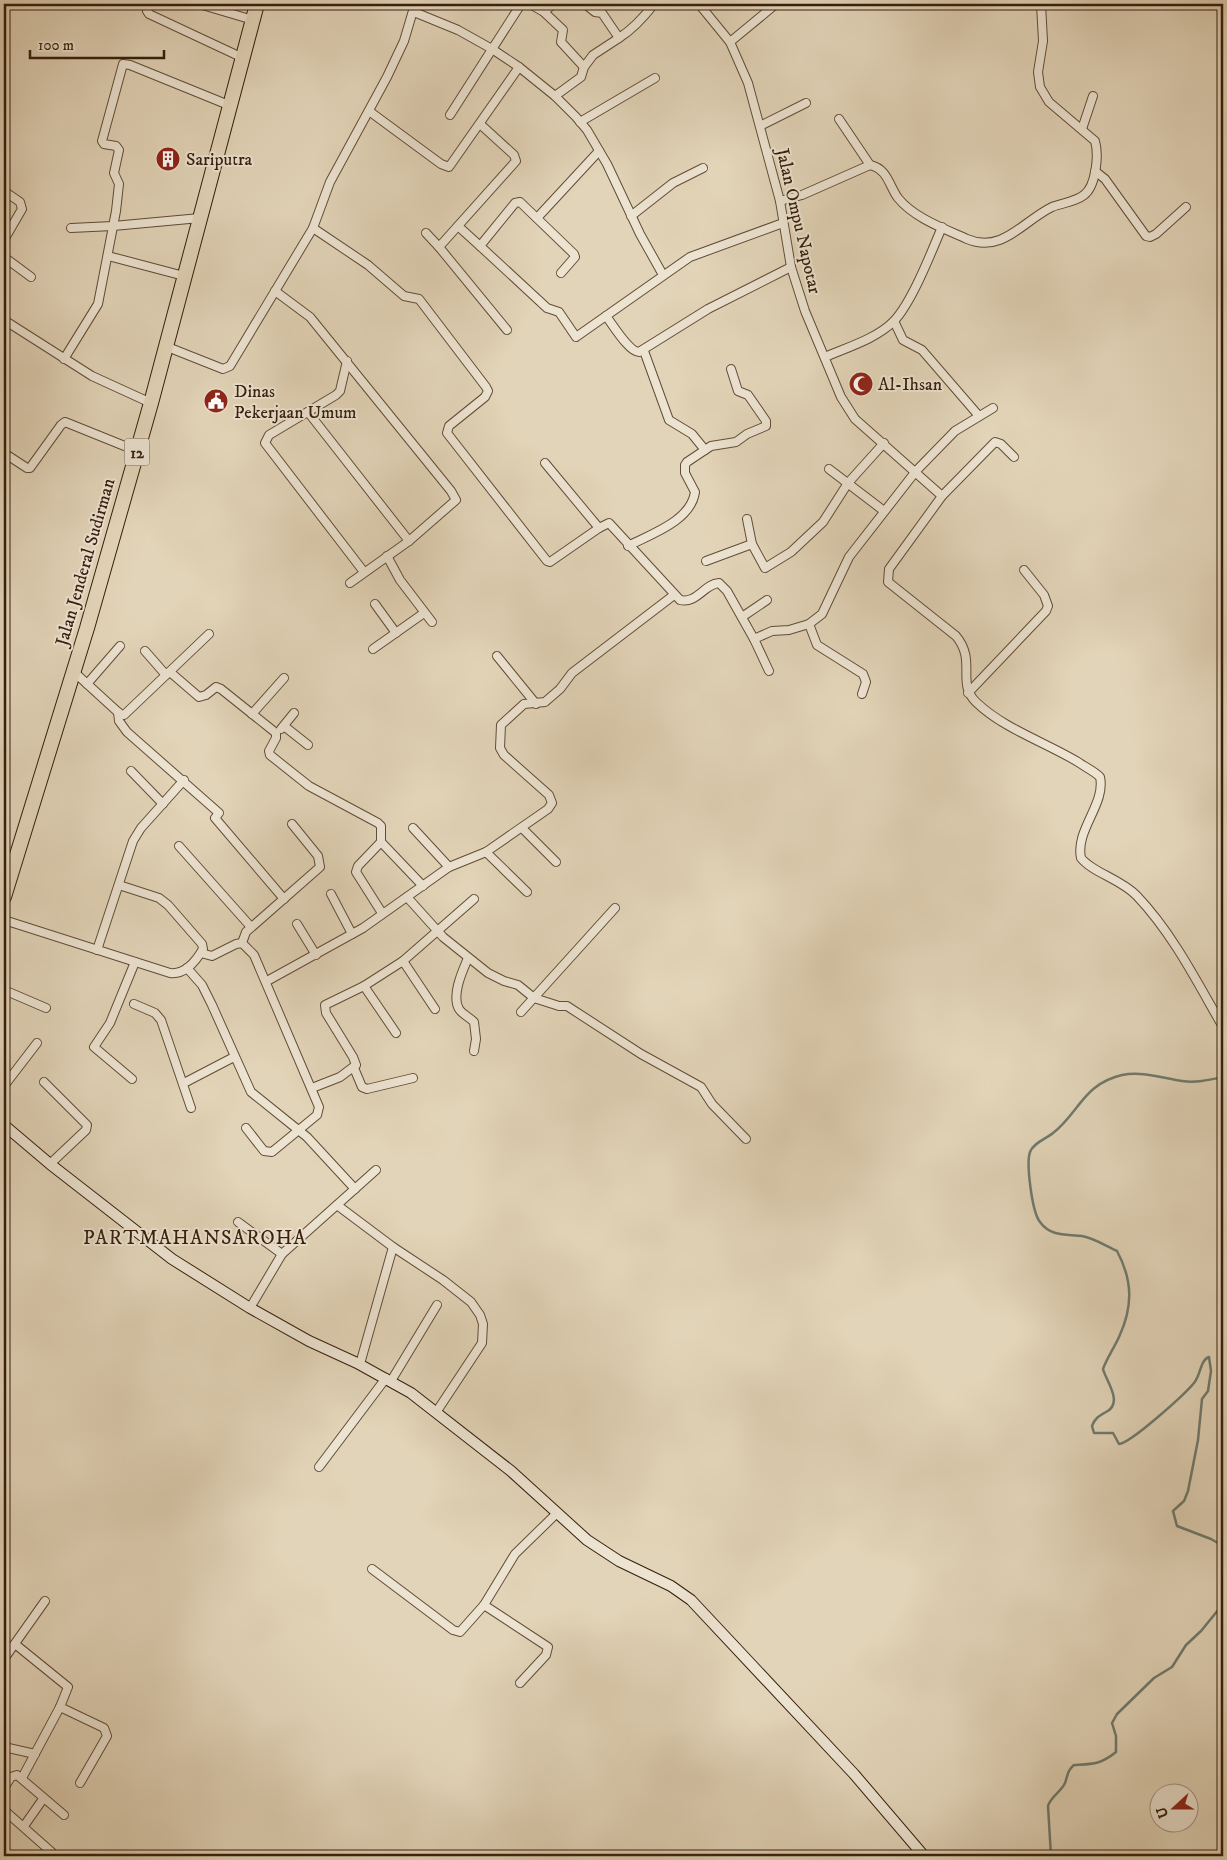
<svg xmlns="http://www.w3.org/2000/svg" width="1227" height="1860" viewBox="0 0 1227 1860" font-family="'IM FELL DW Pica',serif">
  <style>
    .lines { fill: none; stroke-linecap: round; stroke-linejoin: round }
    .stream { stroke: #6f7a6e; stroke-width: 2.5 }
    .street-casing { stroke: #614c37; stroke-width: 10 }
    .secondary-casing { stroke: #361e0c; stroke-width: 12 }
    .highway-casing { stroke: #361e0c; stroke-width: 16 }
    .street { stroke: #ece3d1; stroke-width: 8 }
    .secondary { stroke: #ece3d1; stroke-width: 10 }
    .highway { stroke: #e2d4b8; stroke-width: 14 }
    .labels { text-anchor: middle; stroke-width: 4; stroke-linejoin: round; paint-order: stroke }
    .shield { fill: #ece3d1; stroke: #6d5947; stroke-width: 1 }
    .shield-label { font-size: 16px; font-weight: bold; fill: #361e0c }
    .poi-label { font-size: 18px; fill: #361e0c; stroke: #ece3d1; text-anchor: start }
    .street-label { font-size: 18px; fill: #361e0c; stroke: #ece3d1 }
    .quarter-label { font-size: 20px; letter-spacing: 1px; fill: #361e0c; stroke: #ece3d1 }
  </style>
  <rect width="100%" height="100%" fill="#e2d4b8"/>
  <filter id="stains"><feTurbulence type="fractalNoise" baseFrequency=".004" numOctaves="4"/><feColorMatrix values="0 0 0 0 .2 0 0 0 0 .09 0 0 0 0 .02 0 0 0 .5 -.17"/></filter>
  <radialGradient id="worn" r=".72"><stop offset=".6" stop-color="#630" stop-opacity="0"/><stop offset="1" stop-color="#630" stop-opacity=".3"/></radialGradient>
  <g class="lines">
    <g class="stream">
      <path d="M 1223,1077 C 1209,1080 1196,1083 1182,1081 C 1161,1078 1143,1071 1122,1075 C 1083,1084 1079,1113 1053,1133 C 1046,1139 1033,1143 1030,1152 C 1026,1164 1032,1212 1040,1222 C 1051,1237 1066,1234 1082,1236 C 1094,1238 1106,1246 1117,1251 C 1133,1281 1133,1307 1119,1337 C 1114,1348 1107,1358 1103,1369 C 1106,1381 1124,1403 1106,1412 C 1099,1416 1095,1418 1092,1426 L 1094,1433 L 1113,1433 L 1119,1444 C 1131,1443 1185,1394 1194,1383 C 1201,1375 1200,1360 1209,1357 L 1211,1371 L 1208,1391 L 1202,1399 L 1198,1440 L 1188,1491 L 1184,1501 L 1173,1511 L 1177,1526 L 1211,1539 L 1223,1546"/>
      <path d="M 1051,1856 L 1048,1806 C 1051,1796 1061,1792 1065,1783 C 1068,1775 1067,1771 1074,1765 C 1092,1764 1100,1765 1116,1752 L 1116,1736 L 1112,1723 L 1117,1714 L 1154,1678 L 1172,1667 L 1186,1645 L 1201,1631 L 1223,1604"/>
    </g>
    <defs>
      <g id="street">
        <path d="M 150,4 L 147,11 L 149,14 L 243,58"/>
        <path d="M 199,4 L 253,20"/>
        <path d="M 530,4 L 544,12 L 553,4"/>
        <path d="M 699,4 L 730,42 L 748,83 L 780,201 L 791,267 L 805,311 L 841,397 L 855,419 L 942,496 L 889,569 L 888,582 L 956,636 C 977,661 956,683 976,702 C 1004,729 1045,742 1078,762 C 1085,767 1094,771 1100,777 C 1106,804 1075,830 1081,858 C 1093,873 1121,879 1137,896 C 1173,934 1197,982 1223,1027"/>
        <path d="M 414,12 L 458,30 L 492,49 L 519,67 L 555,96 L 576,117 L 587,130 L 607,164 L 640,234 L 663,275"/>
        <path d="M 544,12 L 563,30 L 561,42 L 584,67"/>
        <path d="M 619,38 C 633,29 644,17 654,4"/>
        <path d="M 730,42 L 776,4"/>
        <path d="M 555,96 L 581,77 L 584,67 L 593,55 L 619,38 L 602,13 L 595,12 L 585,4"/>
        <path d="M 369,111 L 441,164 L 449,167 L 519,67"/>
        <path d="M 450,115 L 521,4"/>
        <path d="M 839,119 L 870,165"/>
        <path d="M 580,122 L 655,78"/>
        <path d="M 480,124 L 514,155 L 516,161 L 439,247 L 507,330"/>
        <path d="M 762,125 L 806,103"/>
        <path d="M 1082,129 L 1093,96"/>
        <path d="M 1095,171 L 1105,179 L 1146,236 L 1150,237 L 1156,234 L 1186,207"/>
        <path d="M 4,191 L 20,202 L 22,209 L 4,240"/>
        <path d="M 780,201 L 802,195 L 870,165 C 888,169 889,186 898,198 C 914,218 945,229 967,239 C 1002,254 1023,221 1052,207 C 1062,203 1075,202 1084,195 C 1096,186 1099,155 1095,141 L 1049,102 L 1040,87 L 1038,72 L 1043,41 L 1041,4"/>
        <path d="M 631,216 L 673,183 L 703,168"/>
        <path d="M 537,218 L 599,151"/>
        <path d="M 458,226 L 480,246"/>
        <path d="M 71,228 L 113,226 L 200,218"/>
        <path d="M 313,228 L 368,265 L 404,296 L 419,299 L 486,387 L 488,391 L 485,397 L 449,426 L 447,433 L 547,561 L 550,562 L 599,528"/>
        <path d="M 426,233 L 439,247"/>
        <path d="M 108,256 L 184,276"/>
        <path d="M 4,257 L 31,277"/>
        <path d="M 561,273 L 575,257 L 574,254 L 520,202 L 515,203 L 480,246 L 547,308 L 559,312 L 576,337 L 690,257 L 783,223"/>
        <path d="M 275,291 L 310,317 L 451,491 L 456,500 L 409,541 L 350,583"/>
        <path d="M 606,316 C 613,325 629,352 639,352 L 708,309 L 791,267"/>
        <path d="M 4,320 L 92,376 L 151,403"/>
        <path d="M 894,321 L 903,340 L 922,350 L 979,416"/>
        <path d="M 165,346 L 223,369 L 230,366 L 313,228 L 330,182 L 387,77 L 404,41 L 415,4"/>
        <path d="M 644,351 L 669,420 L 692,434 L 705,450"/>
        <path d="M 825,357 C 848,347 876,339 894,321 C 912,302 931,253 942,227"/>
        <path d="M 64,359 L 98,304 L 116,211 L 119,184 L 114,173 L 119,150 L 116,146 L 104,144 L 102,141 L 123,64 L 130,65 L 231,106"/>
        <path d="M 347,361 L 340,391 L 336,395 L 269,435 L 265,443 L 364,572"/>
        <path d="M 308,412 L 409,541"/>
        <path d="M 4,453 L 27,468 L 30,468 L 61,425 L 65,422 L 137,451"/>
        <path d="M 545,463 L 599,528 L 609,523 L 680,600 C 697,604 704,584 719,583 L 727,591 L 754,639 L 772,631 L 789,630 L 809,624"/>
        <path d="M 829,469 L 884,511"/>
        <path d="M 942,496 L 995,442 L 1001,444 L 1014,457"/>
        <path d="M 747,519 L 752,544 L 765,568 L 791,552 L 823,522 L 848,483 L 884,443"/>
        <path d="M 628,546 C 651,534 691,521 695,492 L 685,473 L 685,465 L 687,462 L 711,446 L 736,442 L 747,434 L 766,426 L 766,421 L 748,395 L 738,391 L 731,369"/>
        <path d="M 387,556 L 400,580 L 432,622"/>
        <path d="M 706,561 L 752,544"/>
        <path d="M 375,604 L 396,633"/>
        <path d="M 742,617 L 767,600"/>
        <path d="M 754,639 L 769,671"/>
        <path d="M 373,649 L 424,613"/>
        <path d="M 145,651 L 166,675 L 209,634"/>
        <path d="M 497,656 L 536,704"/>
        <path d="M 73,671 L 120,714 L 124,715 L 166,675"/>
        <path d="M 170,672 L 199,697 L 206,695 L 216,687 L 221,689 L 276,733 L 276,738 L 269,751 L 270,755 L 309,786 L 378,823 L 381,826 L 381,842 L 358,866 L 356,872 L 382,913"/>
        <path d="M 87,684 L 120,646"/>
        <path d="M 968,693 L 1046,611 L 1048,606 L 1044,595 L 1024,570"/>
        <path d="M 862,694 L 866,682 L 863,674 L 817,645 L 809,624 L 822,614 L 849,557 L 916,471 L 955,431 L 993,408"/>
        <path d="M 118,712 L 119,721 L 127,732 L 219,813 L 215,818 L 284,899"/>
        <path d="M 252,714 L 284,678"/>
        <path d="M 284,726 L 308,745"/>
        <path d="M 281,729 L 294,713"/>
        <path d="M 131,771 L 163,804"/>
        <path d="M 413,828 L 449,867"/>
        <path d="M 522,828 L 556,862"/>
        <path d="M 381,842 L 423,886"/>
        <path d="M 179,846 L 251,927"/>
        <path d="M 486,852 L 527,892"/>
        <path d="M 331,894 L 352,934"/>
        <path d="M 407,897 L 443,937 L 488,973 L 504,981 L 518,985 L 534,998 L 559,1006 L 567,1006 L 641,1054 L 701,1087 L 712,1104 L 746,1139"/>
        <path d="M 4,920 L 170,973 C 185,975 196,961 203,949 L 202,944 L 168,905 L 159,898 L 119,885"/>
        <path d="M 297,924 L 316,955"/>
        <path d="M 242,943 L 246,932 L 320,867 L 318,856 L 292,824"/>
        <path d="M 97,950 L 133,841 L 141,828 L 184,780"/>
        <path d="M 201,953 L 212,956 L 236,944 L 242,943 L 254,955 L 319,1107 L 317,1115 L 272,1152 L 264,1151 L 246,1128"/>
        <path d="M 468,958 C 463,970 451,995 459,1009 C 462,1014 469,1017 474,1022 L 476,1039 L 474,1051"/>
        <path d="M 403,961 L 435,1009"/>
        <path d="M 187,968 L 202,985 L 212,1005 L 251,1092 L 307,1137 L 355,1189"/>
        <path d="M 267,981 L 363,928 L 449,867 L 486,852 L 548,809 L 552,803 L 549,795 L 504,755 L 500,748 L 501,725 L 524,704 L 545,702 L 560,689 L 572,673 L 674,595"/>
        <path d="M 364,986 L 396,1033"/>
        <path d="M 4,990 L 46,1008"/>
        <path d="M 134,1004 L 155,1013 L 161,1020 L 191,1108"/>
        <path d="M 521,1012 L 615,908"/>
        <path d="M 354,1068 L 362,1087 L 367,1089 L 413,1078"/>
        <path d="M 132,1079 L 94,1047 L 110,1023 L 135,962"/>
        <path d="M 44,1082 L 87,1125 L 86,1130 L 50,1164"/>
        <path d="M 184,1083 L 234,1057"/>
        <path d="M 4,1086 L 37,1043"/>
        <path d="M 312,1088 L 340,1077 L 356,1065 L 353,1057 L 326,1013 L 325,1005 L 364,986 L 403,961 L 474,899"/>
        <path d="M 337,1205 L 393,1247 L 443,1280 L 471,1302 L 480,1315 L 483,1324 L 482,1343 L 437,1411"/>
        <path d="M 238,1222 L 282,1254"/>
        <path d="M 250,1308 L 282,1254 L 376,1170"/>
        <path d="M 360,1364 L 393,1247"/>
        <path d="M 391,1381 L 437,1305"/>
        <path d="M 319,1467 L 386,1378"/>
        <path d="M 372,1569 L 453,1630 L 460,1632 L 484,1605 L 515,1554 L 556,1514"/>
        <path d="M 484,1605 L 548,1647 L 546,1655 L 520,1683"/>
        <path d="M 15,1644 L 68,1687 L 60,1707 L 22,1778"/>
        <path d="M 4,1659 L 45,1601"/>
        <path d="M 60,1707 L 104,1728 L 107,1736 L 80,1783"/>
        <path d="M 4,1747 L 35,1754"/>
        <path d="M 4,1788 L 11,1777 L 17,1775 L 64,1815"/>
        <path d="M 4,1810 L 56,1856"/>
        <path d="M 24,1826 L 43,1799"/>
      </g>
      <path id="secondary" d="M 4,1125 L 50,1164 L 172,1259 L 250,1308 L 309,1341 L 357,1363 L 411,1393 L 511,1471 L 587,1540 L 619,1561 L 671,1586 L 691,1600 L 854,1774 L 924,1856"/>
      <path id="highway" d="M 4,897 L 87,628 L 151,403 L 257,4"/>
    </defs>
    <use href="#street" class="street-casing"/>
    <use href="#secondary" class="secondary-casing"/>
    <use href="#highway" class="highway-casing"/>
    <use href="#street" class="street"/>
    <use href="#secondary" class="secondary"/>
    <use href="#highway" class="highway"/>
  </g>
  <defs>
    <symbol id="building-disc" viewBox="-11 -11 22 22"><circle r="9.5" fill="#8f2418" stroke="#ece3d1"/><path d="M-4-6H4V6H1V3H-1V6H-4ZM-2.5-4.3h1.7v1.8h-1.7ZM.8-4.3h1.7v1.8H.8ZM-2.5-1h1.7V.8h-1.7ZM.8-1h1.7V.8H.8Z" fill="#fff"/></symbol>
    <symbol id="mosque-disc" viewBox="-11 -11 22 22"><circle r="9.5" fill="#8f2418" stroke="#ece3d1"/><path d="M3.5-4.9A6 6 0 1 0 3.5 4.9A5 5 0 1 1 3.5-4.9Z" fill="#fff"/></symbol>
    <symbol id="civic-disc" viewBox="-11 -11 22 22"><circle r="9.5" fill="#8f2418" stroke="#ece3d1"/><path d="M-.6-6.5H3V-4.5H.6V-3L4-1V1h2V6H-6V1h2V-1L-.6-3ZM-1.2 2.5V6h2.4V2.5Z" fill="#fff"/></symbol>
  </defs>
  <g fill-rule="evenodd">
    <use href="#building-disc" x="154" y="145" width="28" height="28"/>
    <use href="#mosque-disc" x="847" y="370" width="28" height="28"/>
    <use href="#civic-disc" x="202" y="387" width="28" height="28"/>
  </g>
  <g class="labels">
    <rect class="shield" x="124.5" y="438.5" width="25" height="27" rx="4"/>
    <g class="shield-label">
      <text x="137" y="458">12</text>
    </g>
    <g class="poi-label">
      <text x="186" y="165">Sariputra</text>
      <text x="878" y="390">Al-Ihsan</text>
      <text x="234" y="397">Dinas<tspan x="234" dy="21">Pekerjaan Umum</tspan></text>
    </g>
    <g class="street-label">
      <text transform="translate(799 221) rotate(77)" y="6">Jalan Ompu Napotar</text>
      <text transform="translate(85 562) rotate(-74)" y="6">Jalan Jenderal Sudirman</text>
    </g>
    <g class="quarter-label">
      <text x="195" y="1244">PARTMAHANSAROHA</text>
    </g>
  </g>
  <rect width="1227" height="1860" fill="none" stroke="#e2d4b8" stroke-width="20"/>
  <rect x="5" y="5" width="1217" height="1850" fill="none" stroke="#361e0c" stroke-width="2.5"/>
  <rect x="10" y="10" width="1207" height="1840" fill="none" stroke="#361e0c"/>
  <g transform="translate(1174 1808) rotate(249)"><circle r="24" fill="#ece3d1" stroke="#a39482"/>
  <path d="M0-4L9 19L0 12L-9 19Z" fill="#8f2418"/>
  <text y="-8" font-size="14" font-weight="bold" text-anchor="middle" fill="#361e0c">U</text>
  </g>
  <path d="M30 50v8h134v-8" fill="none" stroke="#361e0c" stroke-width="2.5"/>
  <text x="38" y="50" font-size="15" fill="#361e0c" stroke="#ece3d1" stroke-width="4" paint-order="stroke">100 m</text>
  <rect width="100%" height="100%" filter="url(#stains)"/>
  <rect width="100%" height="100%" fill="url(#worn)"/>
</svg>
